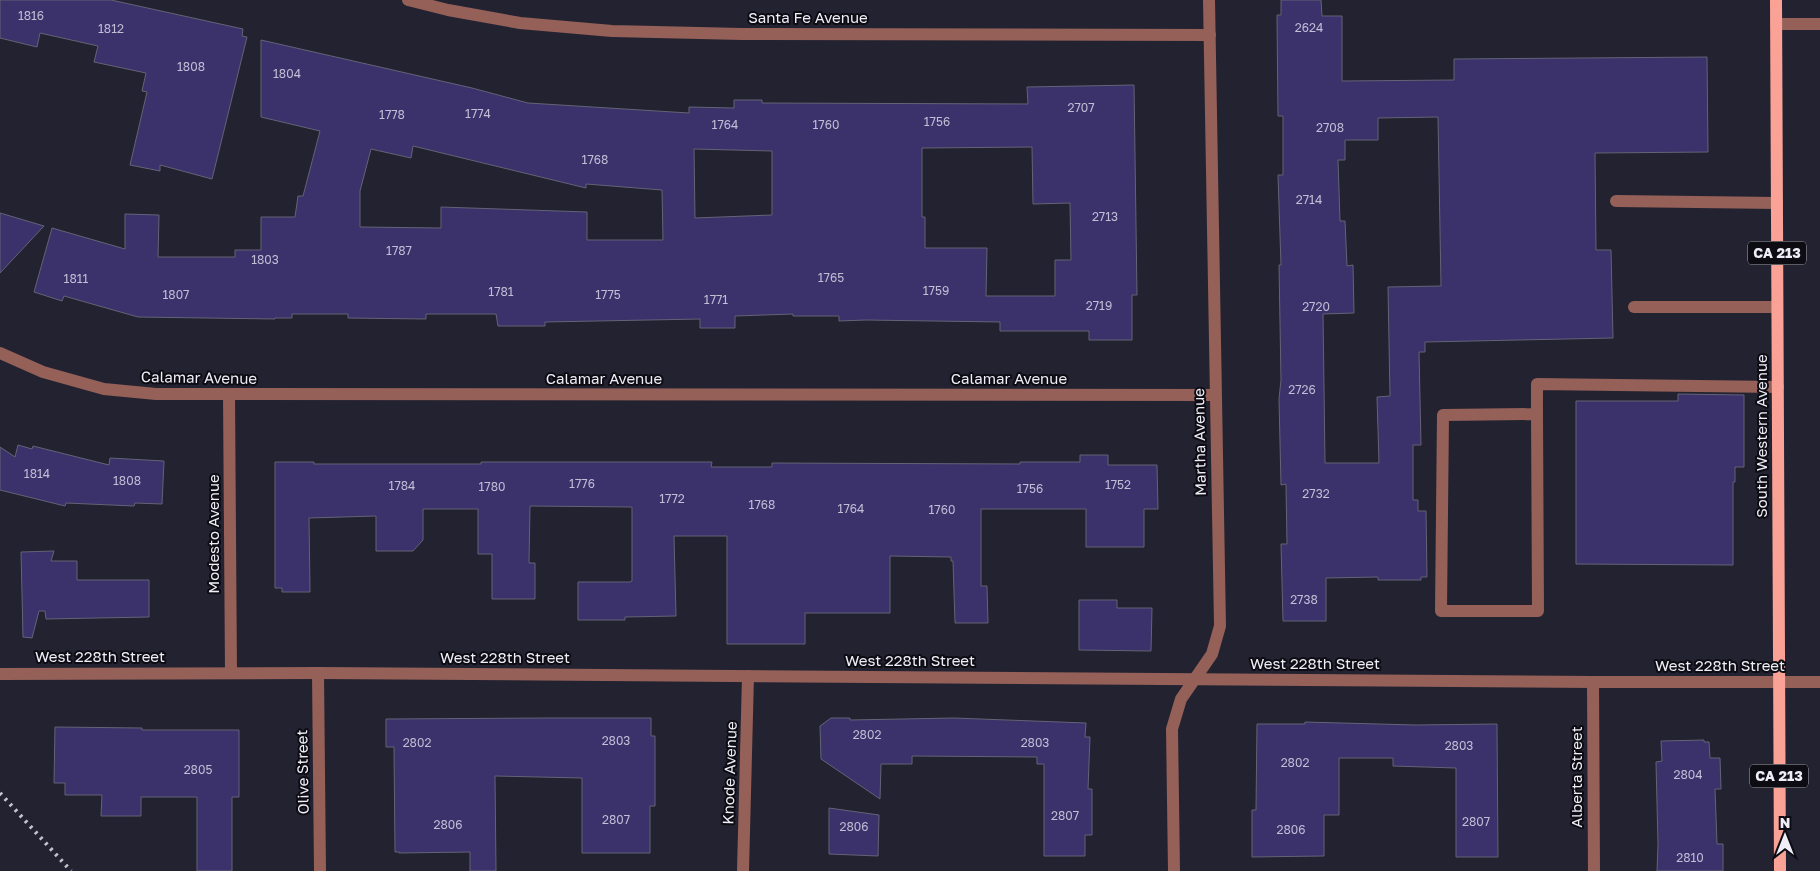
<svg xmlns="http://www.w3.org/2000/svg" width="1820" height="871" viewBox="0 0 1820 871" font-family="'Golos Text',sans-serif">
  <style>
    .building { fill: #3b316b; stroke: #646376; fill-rule: evenodd }
    .lines { fill: none; stroke-linecap: round; stroke-linejoin: round }
    .minor { stroke: #946058; stroke-width: 12 }
    .major { stroke: #f9a295; stroke-width: 12 }
    .rail { stroke: #c4c3ce; stroke-width: 4; stroke-dasharray: 2.5 5; stroke-linecap: butt }
    .labels { text-anchor: middle; stroke-width: 4; stroke-linejoin: round; paint-order: stroke }
    .number-label { font-size: 12px; fill: #c1bed5 }
    .shield { fill: #0d0c13; stroke: #aaaab3; stroke-width: 1 }
    .shield-label { font-size: 14px; font-weight: bold; fill: #eeedf8 }
    .street-label { font-size: 15px; fill: #eeedf8; stroke: #0d0c13 }
  </style>
  <rect width="100%" height="100%" fill="#232231"/>
  <g class="building">
    <path d="M 0,0 L 111,0 L 243,29 L 242,36 L 247,37 L 212,179 L 160,165 L 160,171 L 130,165 L 147,92 L 142,91 L 146,73 L 94,62 L 98,46 L 40,33 L 37,47 L 0,38 Z"/>
    <path d="M 1281,0 L 1321,0 L 1322,16 L 1342,16 L 1342,81 L 1454,80 L 1454,59 L 1707,57 L 1708,152 L 1595,153 L 1596,250 L 1611,250 L 1613,338 L 1425,342 L 1425,352 L 1419,352 L 1421,445 L 1413,445 L 1413,500 L 1418,500 L 1418,511 L 1426,511 L 1427,577 L 1421,577 L 1421,580 L 1378,580 L 1378,577 L 1326,578 L 1326,621 L 1283,621 L 1281,544 L 1287,544 L 1286,484 L 1281,485 L 1279,399 L 1281,380 L 1279,265 L 1281,265 L 1278,175 L 1283,175 L 1283,116 L 1278,116 L 1277,15 L 1281,15 ZM 1438,117 L 1441,286 L 1388,287 L 1390,396 L 1377,397 L 1379,463 L 1325,463 L 1323,314 L 1354,313 L 1353,265 L 1347,266 L 1345,221 L 1340,221 L 1338,160 L 1345,160 L 1345,140 L 1378,140 L 1378,118 Z"/>
    <path d="M 261,40 L 472,88 L 528,103 L 689,113 L 689,107 L 734,108 L 734,100 L 762,100 L 762,103 L 1028,104 L 1027,87 L 1134,85 L 1137,295 L 1132,295 L 1132,340 L 1089,340 L 1089,331 L 1000,331 L 1000,322 L 866,320 L 839,321 L 839,316 L 793,316 L 793,314 L 735,316 L 735,328 L 700,328 L 700,319 L 545,322 L 545,326 L 498,326 L 496,314 L 426,314 L 426,319 L 348,318 L 348,314 L 292,314 L 292,318 L 275,318 L 275,319 L 138,317 L 64,296 L 62,301 L 34,292 L 52,228 L 125,249 L 125,214 L 159,215 L 158,257 L 235,257 L 235,250 L 261,250 L 261,217 L 295,217 L 298,196 L 303,196 L 320,131 L 261,117 ZM 413,146 L 586,188 L 586,184 L 662,190 L 663,240 L 587,240 L 587,212 L 441,207 L 441,228 L 360,227 L 360,191 L 371,149 L 411,158 ZM 1032,147 L 1033,204 L 1070,203 L 1071,260 L 1055,260 L 1055,296 L 986,296 L 987,248 L 925,248 L 925,217 L 922,217 L 922,148 ZM 694,149 L 772,151 L 772,215 L 695,218 Z"/>
    <path d="M 0,213 L 44,226 L 0,273 Z"/>
    <path d="M 1678,394 L 1744,395 L 1744,467 L 1735,467 L 1735,482 L 1733,482 L 1733,565 L 1576,564 L 1576,401 L 1678,401 Z"/>
    <path d="M 18,445 L 32,449 L 33,446 L 109,465 L 110,458 L 164,461 L 162,504 L 135,503 L 134,506 L 66,503 L 65,506 L 0,490 L 0,447 L 15,457 Z"/>
    <path d="M 1080,455 L 1108,455 L 1108,465 L 1157,465 L 1158,509 L 1144,509 L 1144,547 L 1086,547 L 1086,509 L 981,509 L 981,586 L 987,586 L 988,623 L 955,623 L 953,561 L 951,561 L 951,557 L 890,556 L 890,613 L 805,613 L 805,644 L 727,644 L 727,536 L 674,536 L 676,616 L 625,617 L 625,620 L 578,620 L 578,582 L 630,582 L 632,581 L 632,507 L 530,506 L 529,563 L 535,563 L 535,599 L 492,599 L 492,554 L 478,554 L 478,509 L 423,509 L 423,540 L 413,551 L 376,551 L 376,516 L 309,518 L 310,592 L 282,592 L 282,588 L 275,588 L 275,462 L 314,462 L 314,464 L 481,464 L 481,462 L 712,462 L 711,467 L 772,467 L 772,463 L 1020,464 L 1020,462 L 1080,462 Z"/>
    <path d="M 54,551 L 51,561 L 77,561 L 77,580 L 149,580 L 149,617 L 46,619 L 45,611 L 39,611 L 32,638 L 23,637 L 21,552 Z"/>
    <path d="M 1079,600 L 1117,600 L 1117,608 L 1152,608 L 1151,651 L 1079,650 Z"/>
    <path d="M 547,718 L 651,718 L 651,736 L 655,736 L 655,806 L 650,806 L 650,853 L 582,853 L 582,778 L 495,776 L 496,871 L 470,871 L 470,852 L 399,853 L 399,852 L 395,852 L 394,747 L 386,747 L 386,719 Z"/>
    <path d="M 831,718 L 850,718 L 850,720 L 954,718 L 1086,723 L 1085,737 L 1090,737 L 1088,789 L 1092,789 L 1092,835 L 1085,835 L 1085,856 L 1044,856 L 1044,764 L 1037,764 L 1037,757 L 912,756 L 912,764 L 881,764 L 880,799 L 821,759 L 820,726 Z"/>
    <path d="M 1305,722 L 1415,725 L 1497,724 L 1498,857 L 1456,857 L 1456,768 L 1393,766 L 1393,758 L 1339,758 L 1339,815 L 1324,815 L 1324,856 L 1252,857 L 1252,810 L 1256,810 L 1257,724 L 1305,724 Z"/>
    <path d="M 55,727 L 142,728 L 142,730 L 239,730 L 239,797 L 232,797 L 232,871 L 197,871 L 197,797 L 141,797 L 141,816 L 101,816 L 102,795 L 65,795 L 65,783 L 54,783 Z"/>
    <path d="M 1704,740 L 1704,742 L 1709,742 L 1710,758 L 1720,758 L 1721,789 L 1715,789 L 1717,844 L 1723,844 L 1723,871 L 1657,871 L 1658,844 L 1656,762 L 1662,761 L 1661,741 Z"/>
    <path d="M 829,808 L 879,815 L 878,856 L 829,854 Z"/>
  </g>
  <g class="lines">
    <g class="minor">
      <path d="M 408,0 L 448,10 L 520,23 L 612,31 L 742,34 L 1210,35"/>
      <path d="M 1776,24 L 1820,24"/>
      <path d="M 1616,201 L 1777,203"/>
      <path d="M 1634,307 L 1777,307"/>
      <path d="M 0,353 L 43,372 L 104,389 L 156,394 L 1215,395"/>
      <path d="M 229,395 L 231,673"/>
      <path d="M 1537,414 L 1443,415 L 1441,611 L 1538,611 L 1537,414 L 1537,384 L 1778,387"/>
      <path d="M 318,673 L 320,871"/>
      <path d="M 0,674 L 318,673 L 1593,682 L 1820,682"/>
      <path d="M 1593,682 L 1594,871"/>
      <path d="M 743,871 L 748,676"/>
      <path d="M 1174,871 L 1172,729 L 1181,699 L 1212,654 L 1220,626 L 1209,0"/>
    </g>
    <path class="major" d="M 1776,0 L 1780,871"/>
    <path class="rail" d="M 0,793 L 71,871"/>
  </g>
  <g class="labels">
    <g class="number-label">
      <text x="31" y="20">1816</text>
      <text x="1309" y="32">2624</text>
      <text x="111" y="33">1812</text>
      <text x="191" y="71">1808</text>
      <text x="287" y="78">1804</text>
      <text x="1081" y="112">2707</text>
      <text x="478" y="118">1774</text>
      <text x="392" y="119">1778</text>
      <text x="937" y="126">1756</text>
      <text x="725" y="129">1764</text>
      <text x="826" y="129">1760</text>
      <text x="1330" y="132">2708</text>
      <text x="595" y="164">1768</text>
      <text x="1309" y="204">2714</text>
      <text x="1105" y="221">2713</text>
      <text x="399" y="255">1787</text>
      <text x="265" y="264">1803</text>
      <text x="831" y="282">1765</text>
      <text x="76" y="283">1811</text>
      <text x="936" y="295">1759</text>
      <text x="501" y="296">1781</text>
      <text x="176" y="299">1807</text>
      <text x="608" y="299">1775</text>
      <text x="716" y="304">1771</text>
      <text x="1099" y="310">2719</text>
      <text x="1316" y="311">2720</text>
      <text x="1302" y="394">2726</text>
      <text x="37" y="478">1814</text>
      <text x="127" y="485">1808</text>
      <text x="582" y="488">1776</text>
      <text x="1118" y="489">1752</text>
      <text x="402" y="490">1784</text>
      <text x="492" y="491">1780</text>
      <text x="1030" y="493">1756</text>
      <text x="1316" y="498">2732</text>
      <text x="672" y="503">1772</text>
      <text x="762" y="509">1768</text>
      <text x="851" y="513">1764</text>
      <text x="942" y="514">1760</text>
      <text x="1304" y="604">2738</text>
      <text x="867" y="739">2802</text>
      <text x="616" y="745">2803</text>
      <text x="417" y="747">2802</text>
      <text x="1035" y="747">2803</text>
      <text x="1459" y="750">2803</text>
      <text x="1295" y="767">2802</text>
      <text x="198" y="774">2805</text>
      <text x="1688" y="779">2804</text>
      <text x="1065" y="820">2807</text>
      <text x="616" y="824">2807</text>
      <text x="1476" y="826">2807</text>
      <text x="448" y="829">2806</text>
      <text x="854" y="831">2806</text>
      <text x="1291" y="834">2806</text>
      <text x="1690" y="862">2810</text>
    </g>
    <g class="shield">
      <rect x="1748" y="241.5" width="58" height="23" rx="4"/>
      <rect x="1750" y="764.5" width="58" height="23" rx="4"/>
    </g>
    <g class="shield-label">
      <text x="1777" y="258">CA 213</text>
      <text x="1779" y="781">CA 213</text>
    </g>
    <g class="street-label">
      <text x="808" y="23">Santa Fe Avenue</text>
      <text transform="translate(199 378) rotate(1)" y="5">Calamar Avenue</text>
      <text x="604" y="384">Calamar Avenue</text>
      <text x="1009" y="384">Calamar Avenue</text>
      <text transform="translate(1762 436) rotate(-90)" y="5">South Western Avenue</text>
      <text transform="translate(1200 442) rotate(-91)" y="5">Martha Avenue</text>
      <text transform="translate(214 534) rotate(-90)" y="5">Modesto Avenue</text>
      <text x="100" y="662">West 228th Street</text>
      <text x="505" y="663">West 228th Street</text>
      <text x="910" y="666">West 228th Street</text>
      <text x="1315" y="669">West 228th Street</text>
      <text x="1720" y="671">West 228th Street</text>
      <text transform="translate(303 772) rotate(-91)" y="5">Olive Street</text>
      <text transform="translate(730 773) rotate(-88)" y="5">Knode Avenue</text>
      <text transform="translate(1577 777) rotate(-90)" y="5">Alberta Street</text>
    </g>
  </g>
  <g transform="translate(1785 836)" stroke="#0d0c13" stroke-width="4" paint-order="stroke">
  <path d="M0-4L9 19L0 12L-9 19Z" fill="#eeedf8"/>
  <text y="-8" font-size="14" font-weight="bold" text-anchor="middle" fill="#eeedf8">N</text>
  </g>
</svg>
